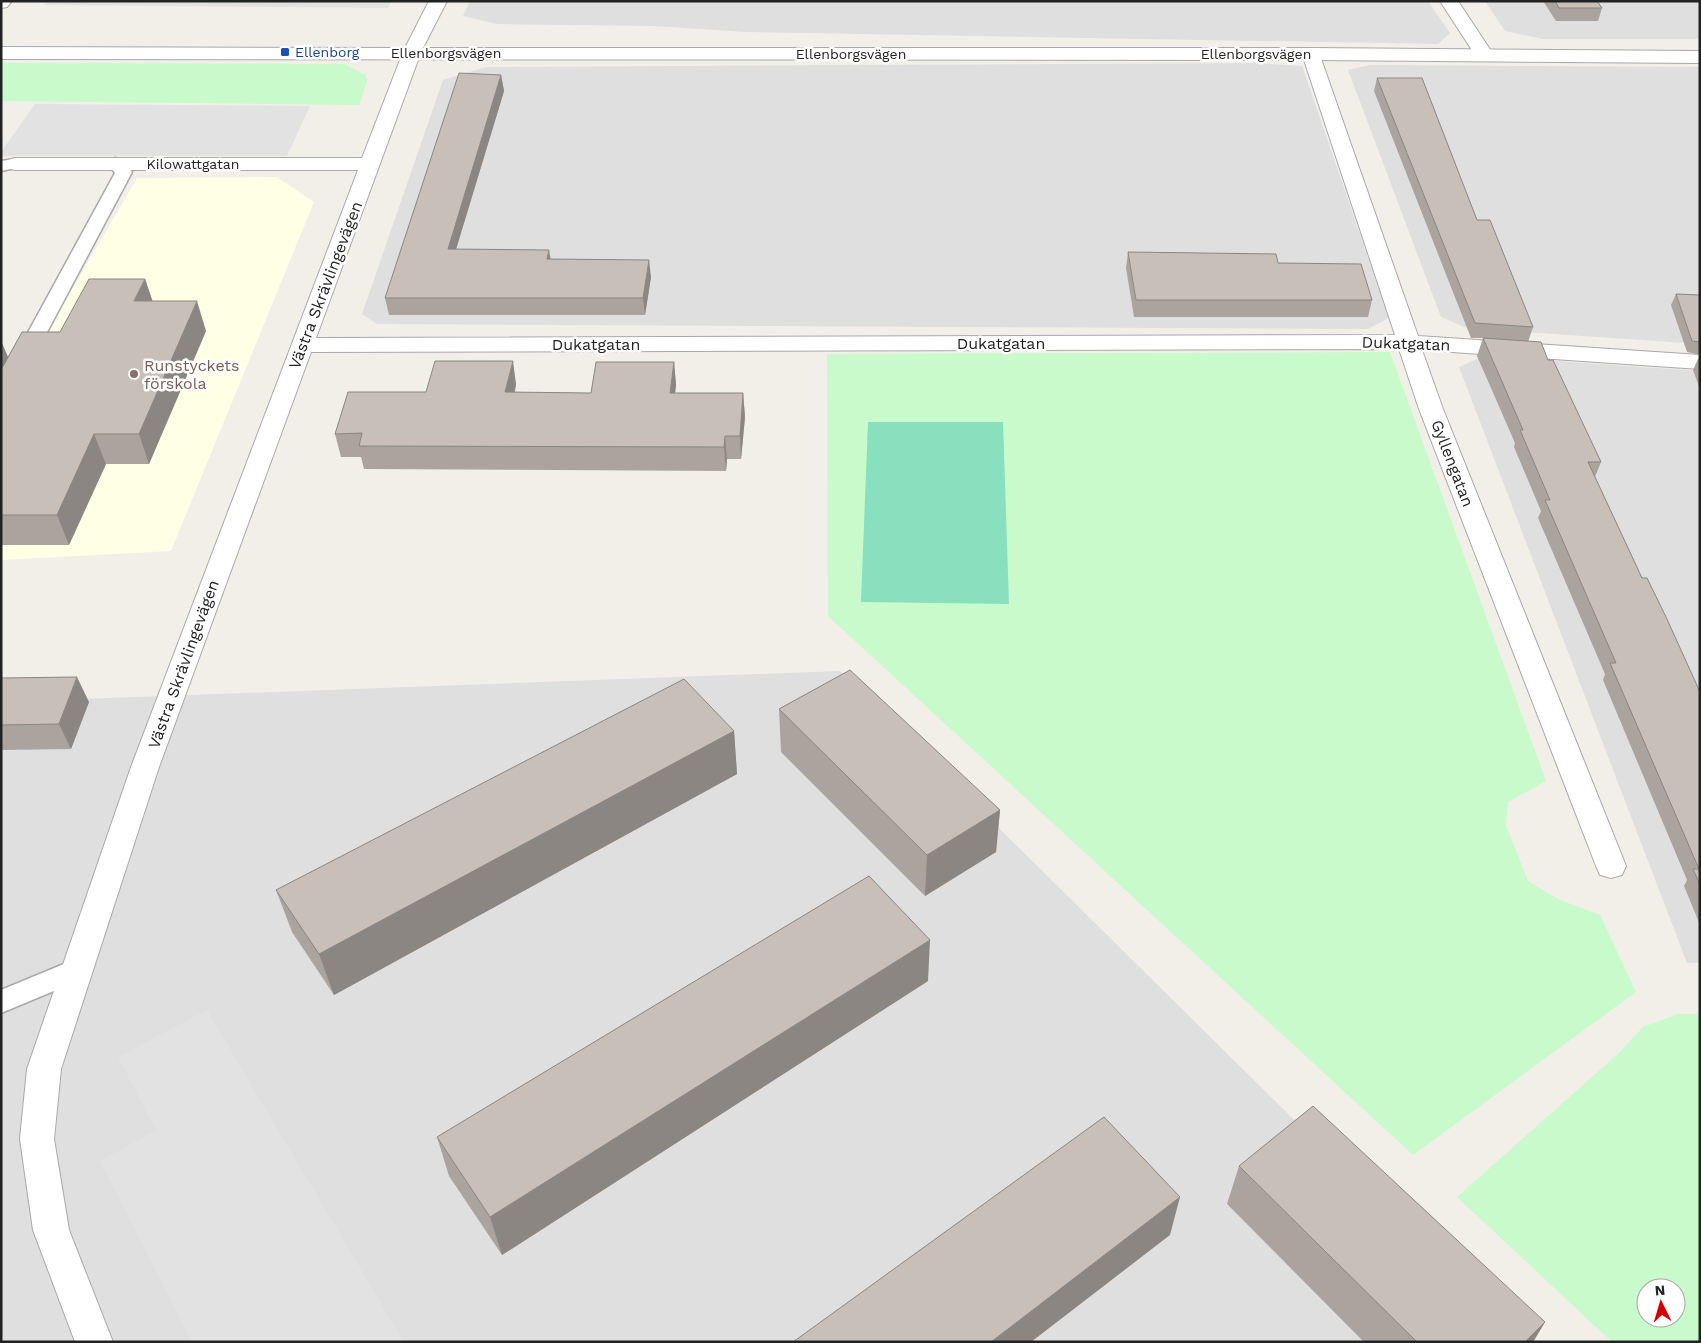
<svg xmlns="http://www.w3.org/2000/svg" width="1701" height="1343" viewBox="0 0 1701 1343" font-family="'Work Sans',sans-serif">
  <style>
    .residential { fill: #e0dfdf }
    .education { fill: #ffffe5 }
    .park { fill: #c8facc; fill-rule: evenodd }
    .pitch { fill: #88e0be }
    .parking { fill: #e2e2e2 }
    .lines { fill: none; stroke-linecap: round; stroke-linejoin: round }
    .service-casing { stroke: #a9a9a9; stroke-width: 3 }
    .minor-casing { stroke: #a9a9a9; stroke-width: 2 }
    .tertiary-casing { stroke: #a9a9a9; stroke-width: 2 }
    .service { fill: #fff; fill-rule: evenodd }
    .minor { fill: #fff; fill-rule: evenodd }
    .tertiary { fill: #fff; fill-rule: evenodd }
    .wall { fill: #aba49e }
    .shaded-wall { fill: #8b8681 }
    .building { fill: #c7bfb8; stroke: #8b8681 }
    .transit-dot { fill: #1a4fb4; stroke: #fff; stroke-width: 2 }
    .education-dot { fill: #8d6e63; stroke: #fff; stroke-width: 2 }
    .labels { text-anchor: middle; stroke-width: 5; stroke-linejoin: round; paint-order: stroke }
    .far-transit-label { font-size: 14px; fill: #164399; stroke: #fff; text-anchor: start }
    .far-street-label { font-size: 14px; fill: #222; stroke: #fff }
    .street-label { font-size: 16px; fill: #222; stroke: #fff }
    .education-label { font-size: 16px; fill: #785e54; stroke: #fff; text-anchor: start }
  </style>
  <rect width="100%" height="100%" fill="#f2efe9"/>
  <g class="residential">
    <path d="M 470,1 L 1428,1 L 1450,33 L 1438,44 L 745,32 L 654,26 L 497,24 L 463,16 Z"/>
    <path d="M 1485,1 L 1700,1 L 1700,39 L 1543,39 L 1505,31 Z"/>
    <path d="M 1256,63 L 1302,66 L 1389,318 L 1368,329 L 377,324 L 362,314 L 443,80 L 486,67 Z"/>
    <path d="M 1370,65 L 1700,67 L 1700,344 L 1467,328 L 1441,317 L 1348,70 Z"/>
    <path d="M 1484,356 L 1700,371 L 1700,963 L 1687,963 L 1459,367 Z"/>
    <path d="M 840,671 L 1519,1342 L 1,1342 L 1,702 Z"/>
  </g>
  <path class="education" d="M 277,177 L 314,202 L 171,551 L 1,560 L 1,412 L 137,178 Z"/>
  <g class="park">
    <path d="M 1,63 L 344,64 L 366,75 L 367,82 L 359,105 L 1,101 Z"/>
    <path d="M 1390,352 L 1546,781 L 1508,802 L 1506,825 L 1528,881 L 1560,900 L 1600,915 L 1636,992 L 1413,1155 L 828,616 L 827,354 Z"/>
    <path d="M 1678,1014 L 1700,1014 L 1700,1342 L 1612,1342 L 1457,1197 L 1619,1053 L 1643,1027 ZM 1646,1288 L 1676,1288 L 1676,1318 L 1646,1318 Z"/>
  </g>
  <path class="pitch" d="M 868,422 L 1003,422 L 1009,604 L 861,602 Z"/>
  <g class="parking">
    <path d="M 46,1 L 391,1 L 388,8 L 44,5 Z"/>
    <path d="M 35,104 L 310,106 L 287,156 L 1,156 L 1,152 Z"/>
    <path d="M 207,1010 L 404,1342 L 192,1342 L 100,1161 L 156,1130 L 118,1057 Z"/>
  </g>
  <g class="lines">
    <defs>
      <g id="service">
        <path d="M 115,158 L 121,160 L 132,172 L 11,400 L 8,404 L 1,406 L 1,382 L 115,173 L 107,163 Z"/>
        <path d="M 15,159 L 21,161 L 23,164 L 21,167 L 1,171 L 1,161 Z"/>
        <path d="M 76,959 L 85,962 L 89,970 L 85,978 L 1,1013 L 1,990 Z"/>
      </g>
      <g id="minor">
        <path d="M 1,1 L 12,1 L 7,7 L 1,8 Z"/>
        <path d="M 1440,1 L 1458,1 L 1495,57 L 1493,61 L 1479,61 Z"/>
        <path d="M 412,46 L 419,48 L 421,52 L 316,338 L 1395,335 L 1302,54 L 1304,50 L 1318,50 L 1418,336 L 1700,355 L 1700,369 L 1422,350 L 1443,409 L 1626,866 L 1622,875 L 1611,878 L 1600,875 L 1596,866 L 1419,409 L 1399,349 L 311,352 L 159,767 L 61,1069 L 54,1139 L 69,1230 L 113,1342 L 75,1342 L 33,1230 L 20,1139 L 27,1069 L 131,767 L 358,170 L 15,170 L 8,168 L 5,164 L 8,160 L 15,158 L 362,158 L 403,52 L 405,48 Z"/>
      </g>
      <path id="tertiary" d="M 429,1 L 447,1 L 423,48 L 1311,48 L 1700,51 L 1700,63 L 1311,60 L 1,59 L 1,47 L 405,48 Z"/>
    </defs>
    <use href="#service" class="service-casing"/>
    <use href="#minor" class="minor-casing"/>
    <use href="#tertiary" class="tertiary-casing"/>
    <use href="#service" class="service"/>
    <use href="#minor" class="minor"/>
    <use href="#tertiary" class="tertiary"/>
  </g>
  <g class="wall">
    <path d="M 1543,1 L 1597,1 L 1602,8 L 1598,21 L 1556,21 Z"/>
    <path d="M 501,75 L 504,91 L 456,249 L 551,259 L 651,277 L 645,315 L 389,315 L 385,298 Z"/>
    <path d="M 1377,78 L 1477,220 L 1533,327 L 1528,342 L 1548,360 L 1601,462 L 1595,477 L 1642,578 L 1700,692 L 1700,925 L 1684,886 L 1687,880 L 1603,680 L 1605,674 L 1538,518 L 1541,511 L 1514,447 L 1515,443 L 1477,356 L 1483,338 L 1471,338 L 1374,91 Z"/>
    <path d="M 1128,252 L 1278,263 L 1372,300 L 1368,317 L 1134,317 L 1126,268 Z"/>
    <path d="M 145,279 L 152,301 L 206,331 L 149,464 L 106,464 L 69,545 L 1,545 L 1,341 L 8,357 L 60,332 Z"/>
    <path d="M 1676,294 L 1700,295 L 1700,355 L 1687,352 L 1671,305 Z"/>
    <path d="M 1698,359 L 1700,359 L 1700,389 L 1693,370 Z"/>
    <path d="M 674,362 L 676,385 L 675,393 L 743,393 L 745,417 L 741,459 L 727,459 L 726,471 L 364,469 L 361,457 L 341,457 L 335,434 L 516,384 L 515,392 L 591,393 Z"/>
    <path d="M 1,678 L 89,702 L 71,749 L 1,750 Z"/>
    <path d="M 779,709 L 1000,810 L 996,852 L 925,896 L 781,752 Z"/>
    <path d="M 734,731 L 737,774 L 334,995 L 292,932 L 276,890 Z"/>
    <path d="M 928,981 L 502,1255 L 449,1176 L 437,1137 Z"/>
    <path d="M 1239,1166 L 1545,1322 L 1533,1342 L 1364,1342 L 1227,1204 Z"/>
  </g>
  <g class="shaded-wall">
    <path d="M 501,75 L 504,91 L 451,266 L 448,249 Z"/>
    <path d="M 549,250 L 552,267 L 547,259 Z"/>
    <path d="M 649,260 L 651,277 L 645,315 L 643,298 Z"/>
    <path d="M 145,279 L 155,308 L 134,301 Z"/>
    <path d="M 197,301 L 206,331 L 149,464 L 139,434 Z"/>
    <path d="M 1,341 L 10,362 L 1,378 Z"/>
    <path d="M 513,361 L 516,384 L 509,416 L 505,392 Z"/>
    <path d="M 674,362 L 676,385 L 672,416 L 670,393 Z"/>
    <path d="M 743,393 L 745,417 L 741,459 L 740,436 Z"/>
    <path d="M 94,434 L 106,464 L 69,545 L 57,515 Z"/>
    <path d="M 725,436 L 727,459 L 726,471 L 724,447 Z"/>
    <path d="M 77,677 L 89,702 L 71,749 L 59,724 Z"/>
    <path d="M 734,731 L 737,774 L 334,995 L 319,954 Z"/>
    <path d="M 1000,810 L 996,852 L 925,896 L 927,855 Z"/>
    <path d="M 930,940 L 928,981 L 502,1255 L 490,1217 Z"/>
    <path d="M 1180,1197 L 1170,1235 L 1031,1342 L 991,1342 Z"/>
    <path d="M 1545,1322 L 1533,1342 L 1525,1342 Z"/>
  </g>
  <g class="building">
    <path d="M 1555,1 L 1597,1 L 1602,8 L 1559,8 Z"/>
    <path d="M 459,73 L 501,75 L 448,249 L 549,250 L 547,259 L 649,260 L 643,298 L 385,298 Z"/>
    <path d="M 1377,78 L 1422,78 L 1477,220 L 1490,220 L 1533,327 L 1475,323 Z"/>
    <path d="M 1128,252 L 1276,254 L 1278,263 L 1361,264 L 1372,300 L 1136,300 Z"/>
    <path d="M 89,279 L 145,279 L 134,301 L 197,301 L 139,434 L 94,434 L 57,515 L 1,515 L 1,370 L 22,332 L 60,332 Z"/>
    <path d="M 1676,294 L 1700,295 L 1700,342 L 1692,341 Z"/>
    <path d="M 1483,338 L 1541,342 L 1548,360 L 1553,360 L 1601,462 L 1588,462 L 1642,578 L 1647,578 L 1666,617 L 1700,692 L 1700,885 L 1693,869 L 1699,869 L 1610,663 L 1616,663 L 1545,500 L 1550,500 L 1520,430 L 1523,430 Z"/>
    <path d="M 435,361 L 513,361 L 505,392 L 591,393 L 596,362 L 674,362 L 670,393 L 743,393 L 740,436 L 725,436 L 724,447 L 359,446 L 362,433 L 335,434 L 348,392 L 426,392 Z"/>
    <path d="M 850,670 L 1000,810 L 927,855 L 779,709 Z"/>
    <path d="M 77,677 L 59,724 L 1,725 L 1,678 Z"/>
    <path d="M 684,679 L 734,731 L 319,954 L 276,890 Z"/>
    <path d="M 869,876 L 930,940 L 490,1217 L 437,1137 Z"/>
    <path d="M 1313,1106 L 1545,1322 L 1525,1342 L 1417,1342 L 1239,1166 Z"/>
    <path d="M 1104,1117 L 1180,1197 L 991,1342 L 793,1342 Z"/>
  </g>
  <rect class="transit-dot" x="280" y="47" width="10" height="10" rx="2.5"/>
  <circle class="education-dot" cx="134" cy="374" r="5"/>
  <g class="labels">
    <g class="far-transit-label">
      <text x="295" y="57">Ellenborg</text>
    </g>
    <g class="far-street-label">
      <text x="446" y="58">Ellenborgsvägen</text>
      <text x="851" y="59">Ellenborgsvägen</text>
      <text x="1256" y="59">Ellenborgsvägen</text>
      <text x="193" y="169">Kilowattgatan</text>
    </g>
    <g class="street-label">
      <text transform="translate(325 285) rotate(-69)" y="6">Västra Skrävlingevägen</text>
      <text x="1001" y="349">Dukatgatan</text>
      <text transform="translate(1406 343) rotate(2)" y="6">Dukatgatan</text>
      <text x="596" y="350">Dukatgatan</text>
      <text transform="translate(1453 463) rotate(69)" y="6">Gyllengatan</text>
      <text transform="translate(183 664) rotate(-70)" y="6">Västra Skrävlingevägen</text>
    </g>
    <g class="education-label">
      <text x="144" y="371">Runstyckets<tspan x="144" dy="18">förskola</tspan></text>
    </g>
  </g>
  <rect width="1701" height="1343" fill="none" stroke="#222222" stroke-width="5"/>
  <g transform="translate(1661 1303) rotate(355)"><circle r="24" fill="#ffffff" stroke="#a7a7a7"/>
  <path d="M0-4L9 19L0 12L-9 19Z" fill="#d40000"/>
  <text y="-8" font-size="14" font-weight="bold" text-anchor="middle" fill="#222222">N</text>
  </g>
</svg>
